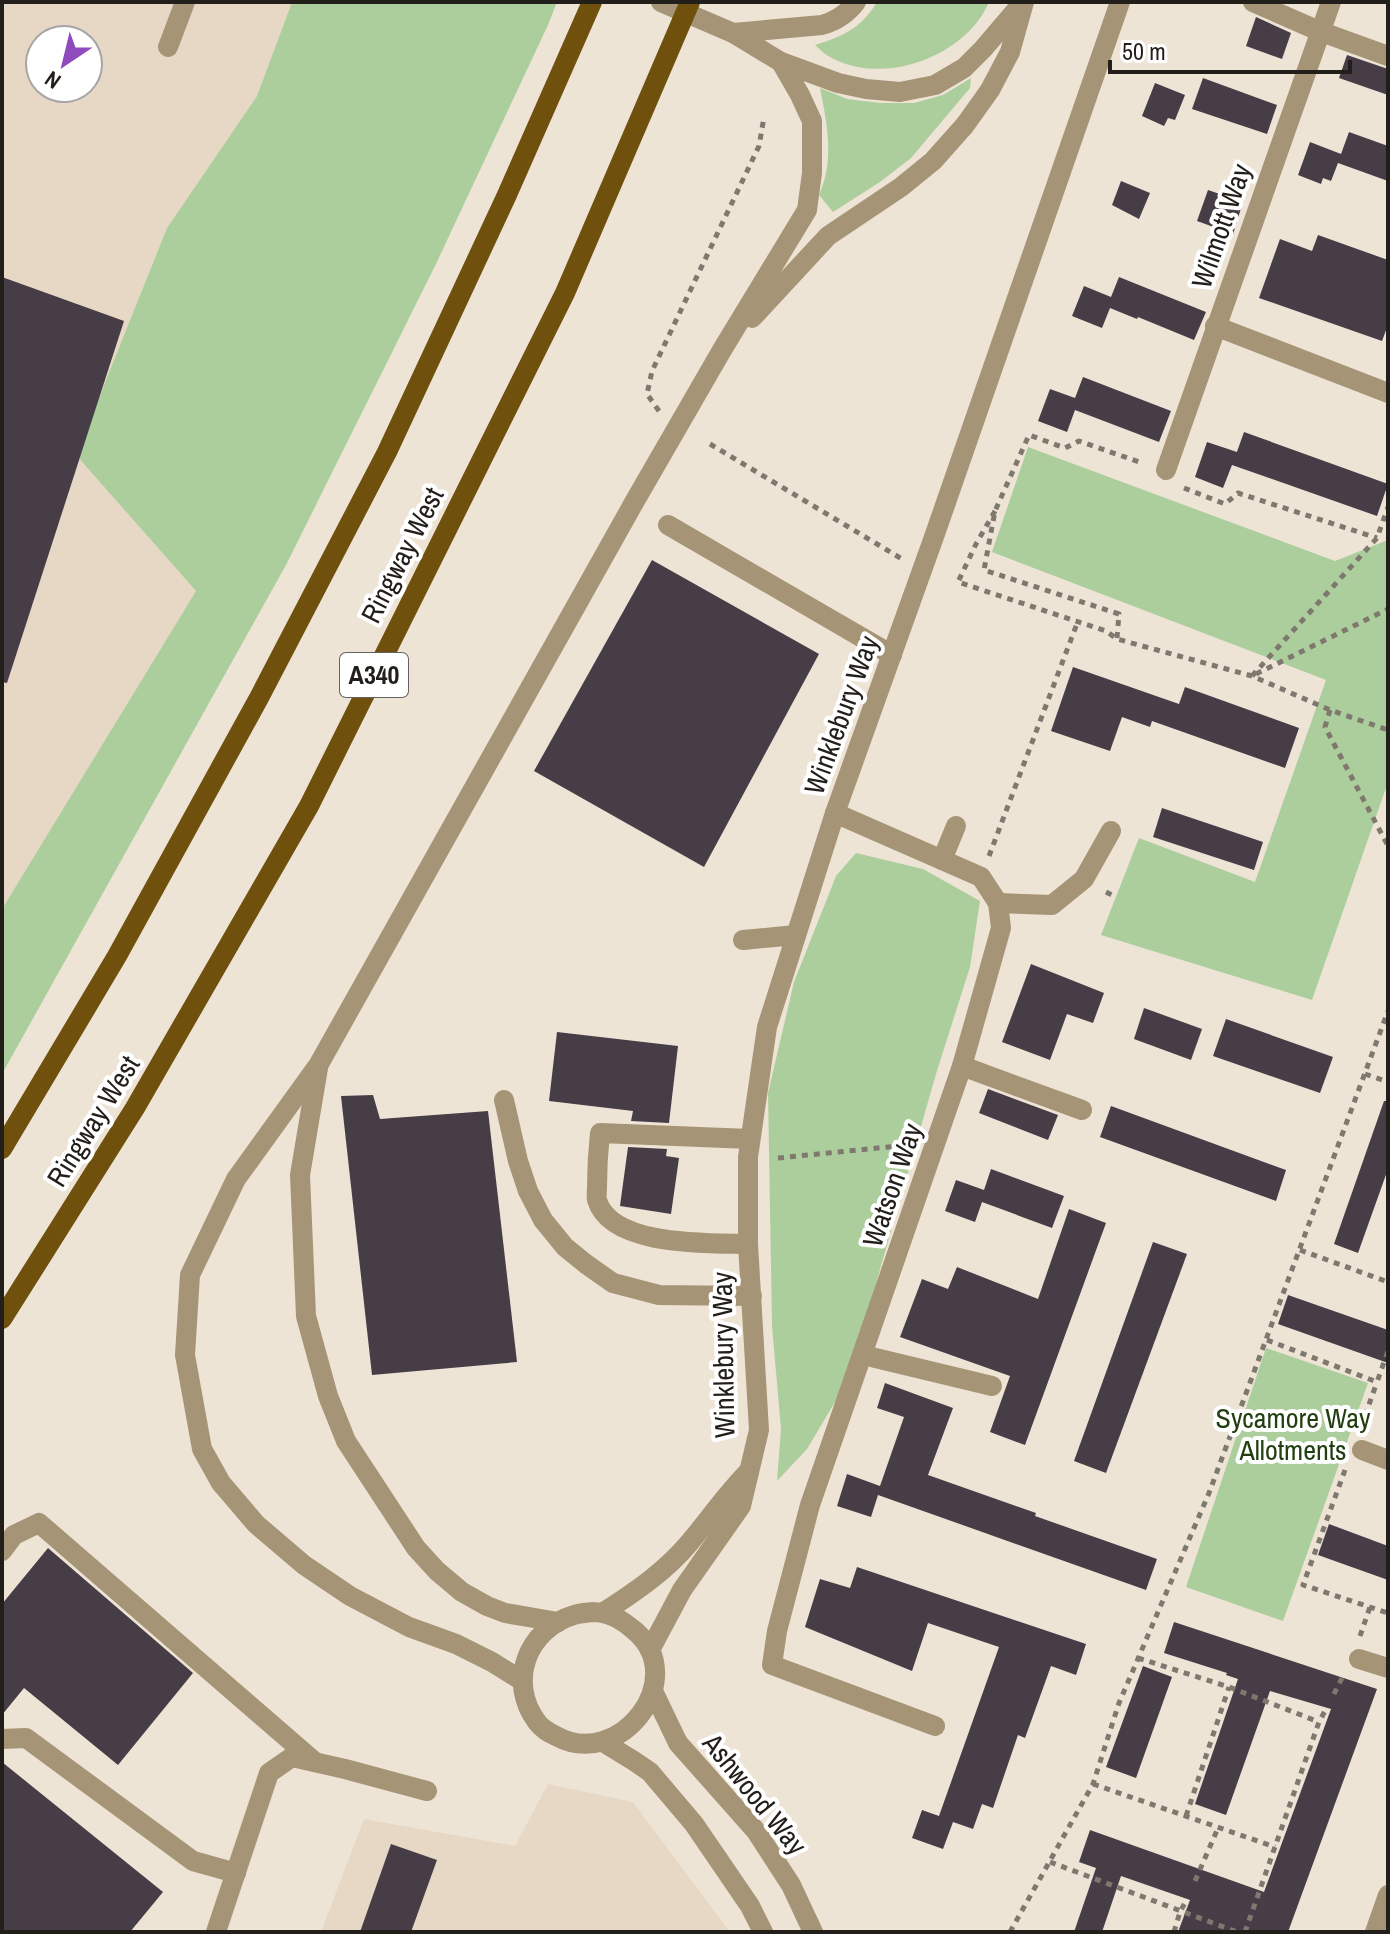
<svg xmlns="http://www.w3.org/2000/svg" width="1390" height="1934" viewBox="0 0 1390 1934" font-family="'Archivo Narrow',sans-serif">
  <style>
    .built { fill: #e7d8c5; fill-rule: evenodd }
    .green { fill: #acce9d }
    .building { fill: #473d47 }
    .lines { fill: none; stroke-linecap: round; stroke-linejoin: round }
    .path { stroke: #7e786f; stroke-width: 5; stroke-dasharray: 6 6; stroke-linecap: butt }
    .minor { stroke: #a69476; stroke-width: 20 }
    .major { stroke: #6f500d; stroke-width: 20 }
    .labels { text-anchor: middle; stroke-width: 8; stroke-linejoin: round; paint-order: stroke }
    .shield { fill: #fff; stroke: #64625f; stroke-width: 2 }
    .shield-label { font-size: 26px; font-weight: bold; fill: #221f1a }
    .street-label { font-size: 28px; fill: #221f1a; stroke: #fff }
    .park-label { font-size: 28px; fill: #223f11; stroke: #fff }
  </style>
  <rect width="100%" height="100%" fill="#eee4d6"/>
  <g class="built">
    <path d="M 2,2 L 292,2 L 257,96 L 167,228 L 76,455 L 196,591 L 2,909 ZM 40,40 L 88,40 L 88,88 L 40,88 Z"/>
    <path d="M 548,1784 L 633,1802 L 730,1932 L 321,1932 L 364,1819 L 515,1846 Z"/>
  </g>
  <g class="green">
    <path d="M 292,2 L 557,2 L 548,25 L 435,266 L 286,565 L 2,1074 L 2,909 L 196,591 L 76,455 L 167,228 L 257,96 Z"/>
    <path d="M 877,2 L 989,2 C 966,57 882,87 830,57 C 824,54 820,49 815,45 C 844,36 861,28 877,2 Z"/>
    <path d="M 971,78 L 970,88 L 911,158 L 880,182 L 833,212 L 819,195 C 835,160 827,124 820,88 L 847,99 L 880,103 L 914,103 L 943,95 Z"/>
    <path d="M 1028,447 L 1335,561 L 1388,540 L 1388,782 L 1312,1000 L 1101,935 L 1139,838 L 1255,882 L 1326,680 L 992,552 Z"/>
    <path d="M 856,853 L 923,869 L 980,901 L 970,967 L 936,1074 L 873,1294 L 863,1355 L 807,1449 L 777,1481 L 781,1429 L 772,1326 L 768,1093 L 794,982 L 836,876 Z"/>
    <path d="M 1266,1348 L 1368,1383 L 1283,1621 L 1186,1587 Z"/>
  </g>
  <g class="building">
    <path d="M 1256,17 L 1291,33 L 1282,59 L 1246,46 Z"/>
    <path d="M 1347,55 L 1388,69 L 1388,95 L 1339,78 Z"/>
    <path d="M 1203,78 L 1277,105 L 1267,134 L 1192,109 Z"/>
    <path d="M 1155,83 L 1185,95 L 1175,120 L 1168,118 L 1164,126 L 1142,116 Z"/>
    <path d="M 1349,132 L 1388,146 L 1388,181 L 1338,163 L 1331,181 L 1323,178 L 1321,184 L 1298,175 L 1310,142 L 1341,154 Z"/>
    <path d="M 1121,181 L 1150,193 L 1139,219 L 1112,205 Z"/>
    <path d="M 1208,190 L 1243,202 L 1233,234 L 1197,221 Z"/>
    <path d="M 1318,235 L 1388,260 L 1388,325 L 1382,341 L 1259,298 L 1280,239 L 1312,251 Z"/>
    <path d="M 2,277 L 124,321 L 7,683 L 2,682 Z"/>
    <path d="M 1119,277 L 1206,312 L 1194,340 L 1138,317 L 1137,319 L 1110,308 L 1102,328 L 1072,316 L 1084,286 L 1111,297 Z"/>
    <path d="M 1083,377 L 1171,411 L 1159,442 L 1075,410 L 1067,432 L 1038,421 L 1050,389 L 1075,398 Z"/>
    <path d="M 1244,432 L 1388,484 L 1377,516 L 1232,465 L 1223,488 L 1195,477 L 1207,442 L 1237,452 L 1233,463 Z"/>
    <path d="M 652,560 L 819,654 L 704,867 L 534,771 Z"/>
    <path d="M 1073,667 L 1179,704 L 1185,687 L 1299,728 L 1285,768 L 1152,721 L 1150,727 L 1122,717 L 1110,751 L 1051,731 Z"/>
    <path d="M 1162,808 L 1263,842 L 1254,870 L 1153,837 Z"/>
    <path d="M 1031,964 L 1104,993 L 1093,1023 L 1067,1014 L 1050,1060 L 1002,1042 Z"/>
    <path d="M 1144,1008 L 1202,1029 L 1191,1060 L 1134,1039 Z"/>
    <path d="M 1226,1019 L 1333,1057 L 1320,1093 L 1213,1056 Z"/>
    <path d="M 557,1032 L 678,1046 L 669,1123 L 631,1121 L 633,1111 L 549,1101 Z"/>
    <path d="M 988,1089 L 1058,1115 L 1048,1140 L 979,1113 Z"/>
    <path d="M 373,1095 L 380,1119 L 488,1111 L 517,1362 L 372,1375 L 341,1096 Z"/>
    <path d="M 1384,1101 L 1388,1101 L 1388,1169 L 1358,1253 L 1334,1244 Z"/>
    <path d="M 1111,1106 L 1286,1170 L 1276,1201 L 1100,1137 Z"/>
    <path d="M 628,1147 L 667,1149 L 666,1156 L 679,1158 L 671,1214 L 620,1206 Z"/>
    <path d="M 991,1169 L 1064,1196 L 1052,1228 L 982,1202 L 975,1222 L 945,1211 L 956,1180 L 984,1190 Z"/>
    <path d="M 1069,1209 L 1106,1223 L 1025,1445 L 990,1432 L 1010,1376 L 900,1337 L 922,1279 L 948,1289 L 957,1267 L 1038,1299 Z"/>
    <path d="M 1153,1242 L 1187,1254 L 1106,1473 L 1074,1461 Z"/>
    <path d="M 1288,1295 L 1388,1330 L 1388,1363 L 1278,1324 Z"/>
    <path d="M 885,1383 L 953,1408 L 928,1475 L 1036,1513 L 1035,1516 L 1157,1559 L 1146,1590 L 878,1495 L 871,1517 L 837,1506 L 847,1474 L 880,1486 L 904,1417 L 877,1408 Z"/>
    <path d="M 1329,1524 L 1388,1546 L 1388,1580 L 1318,1555 Z"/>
    <path d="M 48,1548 L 193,1673 L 118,1765 L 24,1688 L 2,1715 L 2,1604 Z"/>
    <path d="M 857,1567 L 1086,1644 L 1076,1675 L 1051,1666 L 1025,1738 L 1018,1735 L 993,1808 L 982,1804 L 973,1829 L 953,1822 L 943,1849 L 912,1838 L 922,1810 L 939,1816 L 999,1647 L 928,1623 L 912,1671 L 805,1627 L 820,1579 L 850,1588 Z"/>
    <path d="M 1174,1622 L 1377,1689 L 1288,1932 L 1178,1932 L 1190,1900 L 1121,1876 L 1102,1932 L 1074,1932 L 1096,1868 L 1079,1862 L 1090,1830 L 1264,1892 L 1331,1709 L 1270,1691 L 1226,1815 L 1195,1804 L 1238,1679 L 1226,1675 L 1227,1673 L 1164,1653 Z"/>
    <path d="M 1143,1666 L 1172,1677 L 1136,1778 L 1106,1767 Z"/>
    <path d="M 2,1762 L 163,1892 L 130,1932 L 2,1932 Z"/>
    <path d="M 391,1844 L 437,1860 L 411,1932 L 360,1932 Z"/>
  </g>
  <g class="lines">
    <g class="path">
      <path d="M 659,411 L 647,394 L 652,371 L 759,146 L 764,117"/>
      <path d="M 710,444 L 902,559"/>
      <path d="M 1184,488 L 1225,504 L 1238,493 L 1377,538"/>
      <path d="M 995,511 L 976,544 L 958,582 L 1106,631 L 1117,639 L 1252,676 L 1330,710 L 1388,730"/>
      <path d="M 1117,638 L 1119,614 L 984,570 L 995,511 L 1029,435 L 1065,448 L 1079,441 L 1142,463"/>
      <path d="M 1256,674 L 1388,609"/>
      <path d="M 1252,676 L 1377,538 L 1388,507"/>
      <path d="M 1330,710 L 1325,727 L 1388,846"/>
      <path d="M 989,856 L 1078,621"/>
      <path d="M 1106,892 L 1116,897"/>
      <path d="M 1365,1074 L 1388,1082"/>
      <path d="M 778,1158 L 908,1145"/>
      <path d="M 1300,1250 L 1388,1282"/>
      <path d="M 1267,1340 L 1377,1382 L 1388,1351"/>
      <path d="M 1361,1427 L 1377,1382"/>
      <path d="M 1345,1470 L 1303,1585 L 1388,1613"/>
      <path d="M 1360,1636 L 1370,1607"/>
      <path d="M 1138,1658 L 1229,1687 L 1319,1722"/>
      <path d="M 1334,1694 L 1342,1678"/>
      <path d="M 1093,1784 L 1275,1847"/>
      <path d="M 1186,1816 L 1229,1687"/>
      <path d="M 1050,1862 L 1237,1932"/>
      <path d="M 1195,1881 L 1218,1828"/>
      <path d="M 1010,1932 L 1093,1784 L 1119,1703 L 1209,1493 L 1388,1011"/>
      <path d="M 1174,1932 L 1180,1912 L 1187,1899"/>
      <path d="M 1245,1932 L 1319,1722 L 1326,1709"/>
    </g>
    <g class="minor">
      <path d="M 661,2 L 733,33 L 781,62 L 838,83 L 866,89 L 900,92 L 935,85 L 964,68 L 983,49 L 1018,8"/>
      <path d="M 1253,2 L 1319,31 L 1388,56"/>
      <path d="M 733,33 L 822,25 C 836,21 847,14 856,2"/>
      <path d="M 168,47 L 185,2"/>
      <path d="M 752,318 L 828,236 L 901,187 L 933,161 L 965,125 L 990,90 L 1010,52 L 1024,2"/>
      <path d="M 1215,326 L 1388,393"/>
      <path d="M 1166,470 L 1331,2"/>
      <path d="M 668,525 L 892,655"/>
      <path d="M 835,813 L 981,877 L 998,903 L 1001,928 L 962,1066 L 810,1505 L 777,1631 L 772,1665 L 935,1726"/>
      <path d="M 942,860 L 956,826"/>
      <path d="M 998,903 L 1052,905 L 1084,879 L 1111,831"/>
      <path d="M 743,940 L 796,935"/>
      <path d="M 962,1066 L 1082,1110"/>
      <path d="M 318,1068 L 300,1175 L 306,1316 L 328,1396 L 346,1441 L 416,1548 L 437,1571 L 462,1592 L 487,1606 L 505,1613 L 558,1622"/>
      <path d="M 504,1100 L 518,1161 L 528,1191 L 543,1220 L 565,1247 L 586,1264 L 613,1283 L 659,1295 L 752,1296"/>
      <path d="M 748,1244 C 709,1243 611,1247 597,1200 C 596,1196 597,1192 597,1188 C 597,1169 598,1151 600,1133 L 750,1139"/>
      <path d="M 863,1355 L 992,1386"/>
      <path d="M 1362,1450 L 1388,1460"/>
      <path d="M 2,1551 L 14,1535 L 39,1523 L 315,1762"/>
      <path d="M 592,1612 C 610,1612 622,1620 635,1631 C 691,1679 619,1771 556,1736 C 548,1732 542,1729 537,1722 C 507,1682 527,1629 574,1615 C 580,1613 586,1613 592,1612 Z"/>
      <path d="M 604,1612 C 635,1592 666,1571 690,1542 C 710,1518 727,1493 749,1471"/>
      <path d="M 650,1650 L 682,1590 L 741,1506 L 759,1430 L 748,1244 L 748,1157 L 767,1027 L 835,813 L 935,534 L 1120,2"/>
      <path d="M 1359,1659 L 1388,1668"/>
      <path d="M 521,1680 L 492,1662 L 456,1644 L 409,1627 L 350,1596 L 304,1565 L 256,1524 L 221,1483 L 202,1449 L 185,1355 L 190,1275 L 236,1179 L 319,1064 L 636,499 L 722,350 L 807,210 L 812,173 L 812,121 L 800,95 L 781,62"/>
      <path d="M 653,1691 L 678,1743 L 756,1831 L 791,1885 L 813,1932"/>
      <path d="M 2,1739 L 26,1738 L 193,1861 L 236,1873"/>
      <path d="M 603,1742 L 634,1761 L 650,1772 L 694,1824 L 750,1906 L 763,1932"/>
      <path d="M 216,1932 L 269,1773 L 292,1757 L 345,1769 L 427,1791"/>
      <path d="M 1375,1932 L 1388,1895"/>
    </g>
    <g class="major">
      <path d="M 2,1149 L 117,956 L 260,696 L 387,452 L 506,197 L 592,2"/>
      <path d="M 2,1319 L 135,1108 L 309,806 L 565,293 L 690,2"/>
    </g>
  </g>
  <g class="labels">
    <rect class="shield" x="340" y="653" width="68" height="44" rx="6"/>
    <g class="shield-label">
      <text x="374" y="684">A340</text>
    </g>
    <g class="street-label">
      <text transform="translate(1221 226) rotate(-71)" y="10">Wilmott Way</text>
      <text transform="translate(402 555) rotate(-63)" y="10">Ringway West</text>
      <text transform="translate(841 715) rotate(-70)" y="10">Winklebury Way</text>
      <text transform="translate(93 1121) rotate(-58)" y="10">Ringway West</text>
      <text transform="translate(892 1185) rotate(-71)" y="10">Watson Way</text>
      <text transform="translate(723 1355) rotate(-91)" y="10">Winklebury Way</text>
      <text transform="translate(755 1794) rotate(51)" y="10">Ashwood Way</text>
    </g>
    <g class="park-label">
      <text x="1293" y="1428">Sycamore Way<tspan x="1293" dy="32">Allotments</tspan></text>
    </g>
  </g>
  <rect width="1390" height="1934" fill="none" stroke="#221f1a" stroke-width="8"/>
  <g transform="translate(64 64) rotate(215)"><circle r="38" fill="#ffffff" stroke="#a7a5a3" stroke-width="2"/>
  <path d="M0-6L14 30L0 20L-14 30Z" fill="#8f4abe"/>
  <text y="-12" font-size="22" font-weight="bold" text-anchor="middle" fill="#221f1a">N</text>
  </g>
  <path d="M1110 60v12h240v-12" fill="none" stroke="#221f1a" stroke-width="4"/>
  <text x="1122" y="60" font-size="24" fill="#221f1a" stroke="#ffffff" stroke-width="6" paint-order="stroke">50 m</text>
</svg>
